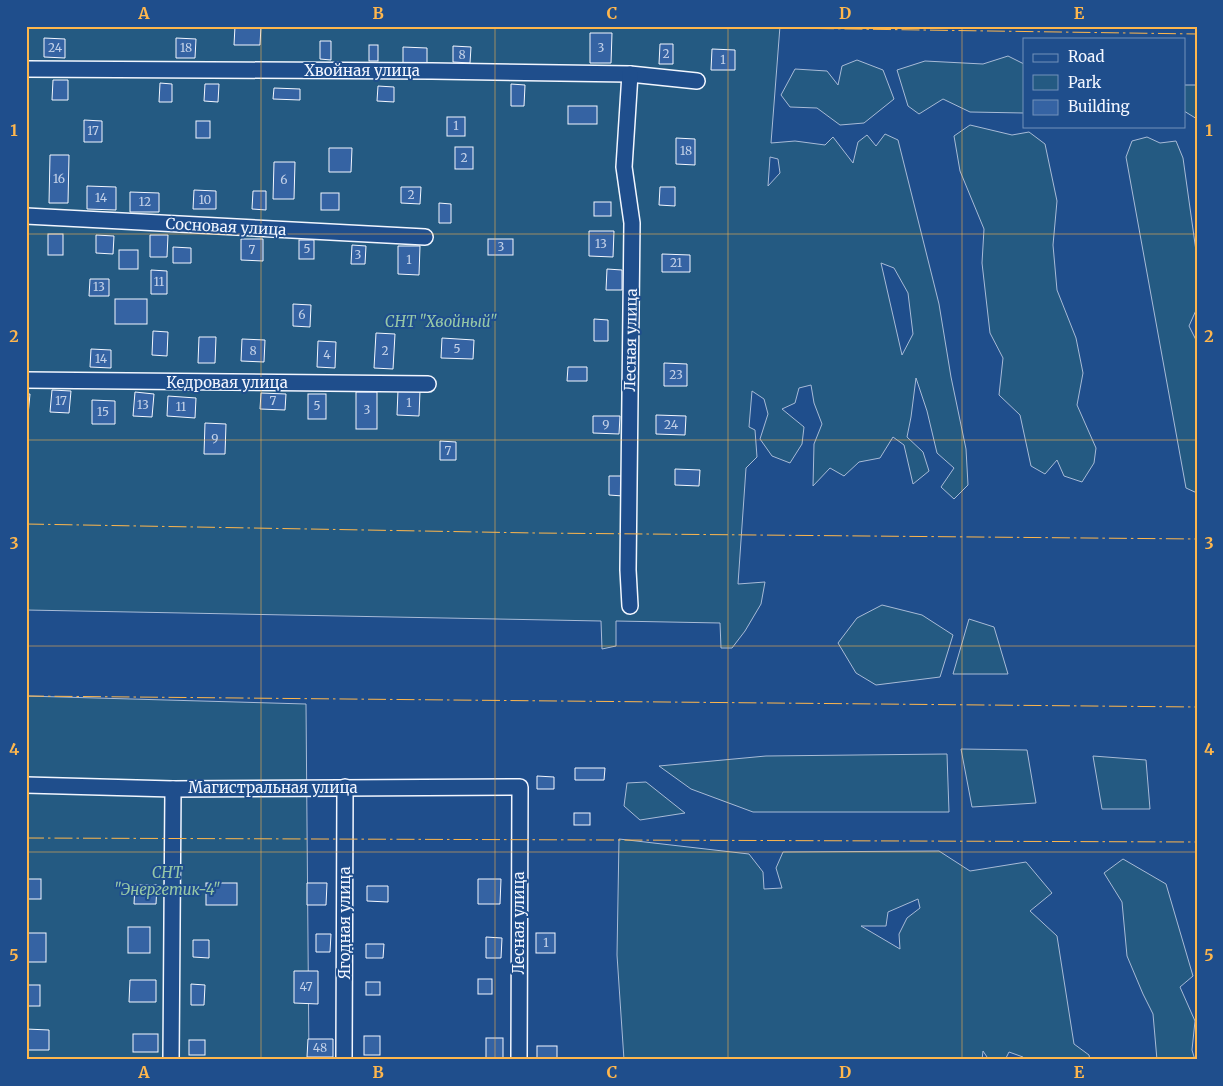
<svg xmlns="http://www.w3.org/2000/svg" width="1223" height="1086" viewBox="0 0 1223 1086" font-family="Merriweather,serif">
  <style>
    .green { fill: #245a82; stroke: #a8bbd7; fill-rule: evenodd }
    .building { fill: #3563a3; stroke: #f2f6ff }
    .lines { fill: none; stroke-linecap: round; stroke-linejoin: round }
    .street-casing { stroke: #f2f6ff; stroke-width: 18 }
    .street { stroke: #1f4e8c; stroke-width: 15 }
    .power { stroke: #ffb74d; stroke-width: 1; stroke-dasharray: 18 4 2.5 4; stroke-linecap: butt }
    .grid { fill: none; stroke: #ffb74d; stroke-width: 1; stroke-opacity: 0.55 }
    .labels { text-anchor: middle; stroke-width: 4; stroke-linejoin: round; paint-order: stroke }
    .number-label { font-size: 12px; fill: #c3d1e8 }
    .street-label { font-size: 15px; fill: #f2f6ff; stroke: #1f4e8c }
    .park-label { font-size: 15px; font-style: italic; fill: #97c8a6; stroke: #1f4e8c }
    .neatline { fill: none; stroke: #ffb74d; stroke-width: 2 }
    .grid-label { font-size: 16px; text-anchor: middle; font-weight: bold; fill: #ffb74d }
  </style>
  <rect width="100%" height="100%" fill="#1f4e8c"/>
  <g class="green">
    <path d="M 26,26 L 780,26 L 771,143 L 795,141 L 825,145 L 833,137 L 853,163 L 858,142 L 867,135 L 876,146 L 885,134 L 898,140 L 939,304 L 951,377 L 966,449 L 968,485 L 954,499 L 941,487 L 954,468 L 937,453 L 927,411 L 916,378 L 911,417 L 907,437 L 923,452 L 929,471 L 913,484 L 904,445 L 893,437 L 880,458 L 859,462 L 844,476 L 830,468 L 813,486 L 814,444 L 822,424 L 814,403 L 811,385 L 799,388 L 795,403 L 782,409 L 804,427 L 802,444 L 790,463 L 772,456 L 760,439 L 768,414 L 764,399 L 752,391 L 749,427 L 755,430 L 757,457 L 746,468 L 738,584 L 765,582 L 761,604 L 745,631 L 732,648 L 721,648 L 720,623 L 616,621 L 616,646 L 602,649 L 601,621 L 26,610 ZM 770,157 L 778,159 L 780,173 L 768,186 ZM 881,263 L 894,268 L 908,293 L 913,334 L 902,355 Z"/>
    <path d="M 1008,56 L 1024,64 L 1024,113 L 970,112 L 943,99 L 919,114 L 908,106 L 897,70 L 925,61 L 983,64 Z"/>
    <path d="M 857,60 L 883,70 L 894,99 L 864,123 L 840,125 L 817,108 L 790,107 L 781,95 L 795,69 L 827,71 L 838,85 L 842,66 Z"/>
    <path d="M 1184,85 L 1197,85 L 1197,119 L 1184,111 Z"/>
    <path d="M 970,125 L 1012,135 L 1029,132 L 1045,144 L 1057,201 L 1053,245 L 1057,290 L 1076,338 L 1083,373 L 1077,405 L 1096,448 L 1094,463 L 1082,482 L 1064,476 L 1057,460 L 1045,474 L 1031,466 L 1020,415 L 999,395 L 1003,358 L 990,333 L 982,263 L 984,229 L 960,171 L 954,136 Z"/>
    <path d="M 1147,137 L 1160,143 L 1176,141 L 1183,158 L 1197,258 L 1197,308 L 1189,326 L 1197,342 L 1197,493 L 1186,488 L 1126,157 L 1132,141 Z"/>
    <path d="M 882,605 L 922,615 L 953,635 L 940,677 L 876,685 L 856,673 L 838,643 L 857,618 Z"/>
    <path d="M 969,619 L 994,627 L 1008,674 L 953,674 Z"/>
    <path d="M 26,696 L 306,704 L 309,1060 L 26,1060 Z"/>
    <path d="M 961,749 L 1027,750 L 1036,803 L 972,807 Z"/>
    <path d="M 947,754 L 949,812 L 753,812 L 691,789 L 659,766 L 766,756 Z"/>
    <path d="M 1093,756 L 1146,760 L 1150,809 L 1102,809 Z"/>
    <path d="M 646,782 L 685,813 L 640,820 L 624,806 L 627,783 Z"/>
    <path d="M 619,839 L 749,854 L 763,872 L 764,889 L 782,888 L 776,868 L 783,852 L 939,851 L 970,871 L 1026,862 L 1052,893 L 1030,911 L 1057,936 L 1074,1044 L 1089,1055 L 1090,1060 L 1025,1060 L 1023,1057 L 1009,1052 L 1005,1060 L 989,1060 L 983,1051 L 982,1060 L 624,1060 L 617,955 ZM 918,899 L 920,908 L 907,918 L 899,934 L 900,949 L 861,926 L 886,926 L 888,912 Z"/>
    <path d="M 1123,859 L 1166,884 L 1193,976 L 1180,987 L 1195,1021 L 1192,1050 L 1195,1060 L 1157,1060 L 1153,1014 L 1143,994 L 1127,956 L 1122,902 L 1104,873 Z"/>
  </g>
  <g class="building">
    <path d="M 235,26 L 261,26 L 260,45 L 234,45 Z"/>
    <path d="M 590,33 L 612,33 L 611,63 L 590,63 Z"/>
    <path d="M 44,38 L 65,39 L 65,58 L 44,57 Z"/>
    <path d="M 176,38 L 196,39 L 195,58 L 176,58 Z"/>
    <path d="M 320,41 L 331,41 L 331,60 L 320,59 Z"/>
    <path d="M 660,44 L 673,44 L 673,64 L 659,64 Z"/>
    <rect x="369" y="45" width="9" height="16"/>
    <path d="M 453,46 L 471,47 L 470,63 L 453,62 Z"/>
    <path d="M 403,47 L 427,48 L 427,65 L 403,64 Z"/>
    <path d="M 712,49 L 735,50 L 735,70 L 711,70 Z"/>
    <path d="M 53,80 L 68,80 L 68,100 L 52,100 Z"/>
    <path d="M 160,83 L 172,84 L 172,102 L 159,102 Z"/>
    <path d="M 205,84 L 219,84 L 218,102 L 204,101 Z"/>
    <path d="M 511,84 L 525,85 L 524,106 L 511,106 Z"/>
    <path d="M 378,86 L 394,87 L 394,102 L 377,101 Z"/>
    <path d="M 274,88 L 300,89 L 300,100 L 273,99 Z"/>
    <rect x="568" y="106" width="29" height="18"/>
    <rect x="447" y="117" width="18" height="19"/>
    <path d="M 84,120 L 102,121 L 102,142 L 84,142 Z"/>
    <rect x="196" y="121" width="14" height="17"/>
    <path d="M 676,138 L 695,139 L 695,165 L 676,164 Z"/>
    <rect x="455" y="147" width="18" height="22"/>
    <path d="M 329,148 L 352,148 L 351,172 L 329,172 Z"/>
    <path d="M 50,155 L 69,155 L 68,203 L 49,203 Z"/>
    <path d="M 274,162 L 295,162 L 294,199 L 273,199 Z"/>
    <path d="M 87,186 L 116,187 L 116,210 L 87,209 Z"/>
    <path d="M 401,187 L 421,187 L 420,204 L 401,203 Z"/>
    <path d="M 660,187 L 675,187 L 675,206 L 659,205 Z"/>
    <path d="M 194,190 L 216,191 L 216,209 L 193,209 Z"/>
    <path d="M 253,191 L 266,191 L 266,210 L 252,209 Z"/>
    <path d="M 130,192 L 159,193 L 159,212 L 130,212 Z"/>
    <rect x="321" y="193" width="18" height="17"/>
    <rect x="594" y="202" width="17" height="14"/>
    <path d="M 439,203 L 451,204 L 451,223 L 439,223 Z"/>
    <path d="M 589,231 L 614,231 L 613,257 L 589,256 Z"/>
    <rect x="48" y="234" width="15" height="21"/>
    <path d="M 96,235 L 114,236 L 113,254 L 96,253 Z"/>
    <path d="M 150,235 L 168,235 L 167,257 L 150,257 Z"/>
    <path d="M 241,239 L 263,239 L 263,261 L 241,260 Z"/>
    <rect x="488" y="239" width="25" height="16"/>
    <rect x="299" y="240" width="15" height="19"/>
    <path d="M 352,245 L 366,246 L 365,264 L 351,264 Z"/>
    <path d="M 398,246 L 420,246 L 419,275 L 398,274 Z"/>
    <path d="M 173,247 L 191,248 L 191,263 L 173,263 Z"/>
    <rect x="119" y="250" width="19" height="19"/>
    <path d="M 662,254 L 690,255 L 690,272 L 662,272 Z"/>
    <path d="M 607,269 L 622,270 L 622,290 L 606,290 Z"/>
    <path d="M 151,270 L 167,271 L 167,294 L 151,294 Z"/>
    <path d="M 90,279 L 109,279 L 109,296 L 89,296 Z"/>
    <rect x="115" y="299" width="32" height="25"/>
    <path d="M 293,304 L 311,305 L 310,327 L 293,326 Z"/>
    <path d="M 594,319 L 608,320 L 608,341 L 594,341 Z"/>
    <path d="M 153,331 L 168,332 L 167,356 L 152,355 Z"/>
    <path d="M 376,333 L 395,334 L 393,369 L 374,368 Z"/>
    <path d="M 199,337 L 216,337 L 215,363 L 198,363 Z"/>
    <path d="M 442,338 L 474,340 L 473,359 L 441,358 Z"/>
    <path d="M 242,339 L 265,340 L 264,362 L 241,361 Z"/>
    <path d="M 318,341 L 336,342 L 335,368 L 317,367 Z"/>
    <path d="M 91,349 L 111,350 L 111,368 L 90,367 Z"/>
    <path d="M 664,363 L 687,364 L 687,386 L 664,386 Z"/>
    <path d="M 568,367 L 587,367 L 587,381 L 567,381 Z"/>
    <path d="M 52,390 L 71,391 L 69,413 L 50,412 Z"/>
    <path d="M 398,390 L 420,391 L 419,416 L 397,415 Z"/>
    <path d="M 135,392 L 154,394 L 152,417 L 133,416 Z"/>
    <rect x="356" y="392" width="21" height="37"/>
    <path d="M 261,393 L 286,394 L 285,410 L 260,409 Z"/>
    <path d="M 26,394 L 30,394 L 28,415 L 26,415 Z"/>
    <rect x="308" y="394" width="18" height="25"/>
    <path d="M 168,396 L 196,398 L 195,418 L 167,416 Z"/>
    <path d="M 92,400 L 115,401 L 115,424 L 92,424 Z"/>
    <path d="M 656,415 L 686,416 L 685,435 L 656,434 Z"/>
    <path d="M 593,416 L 620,416 L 619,434 L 593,433 Z"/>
    <path d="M 205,423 L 226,424 L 225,454 L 204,454 Z"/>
    <path d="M 440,441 L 456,442 L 456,460 L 440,460 Z"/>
    <path d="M 675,469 L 700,470 L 699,486 L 675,485 Z"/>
    <path d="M 609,476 L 623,476 L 623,496 L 609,495 Z"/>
    <path d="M 575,768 L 605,768 L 604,780 L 575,780 Z"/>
    <path d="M 537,776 L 554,777 L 554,789 L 537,789 Z"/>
    <rect x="574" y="813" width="16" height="12"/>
    <rect x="26" y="879" width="15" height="20"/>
    <path d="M 478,879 L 501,879 L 500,904 L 478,904 Z"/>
    <rect x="206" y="883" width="31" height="22"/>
    <path d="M 307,883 L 327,883 L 326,905 L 307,905 Z"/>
    <path d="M 135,885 L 157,885 L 156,904 L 134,904 Z"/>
    <path d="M 367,886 L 388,886 L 388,902 L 367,901 Z"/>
    <rect x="128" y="927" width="22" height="26"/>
    <rect x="26" y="933" width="20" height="29"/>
    <rect x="536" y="933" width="19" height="20"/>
    <path d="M 316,934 L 331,934 L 330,952 L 316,952 Z"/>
    <path d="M 486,937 L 502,938 L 501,958 L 486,958 Z"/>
    <path d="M 193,940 L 209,940 L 209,958 L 193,957 Z"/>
    <path d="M 366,944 L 384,944 L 383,958 L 366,958 Z"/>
    <path d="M 294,971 L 318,971 L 318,1004 L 294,1003 Z"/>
    <rect x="478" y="979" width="14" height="15"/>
    <path d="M 130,980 L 156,980 L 156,1002 L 129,1002 Z"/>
    <rect x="366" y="982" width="14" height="13"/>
    <path d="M 191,984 L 205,985 L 204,1005 L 191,1005 Z"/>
    <rect x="26" y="985" width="14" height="21"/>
    <path d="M 26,1029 L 49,1030 L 49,1050 L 26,1050 Z"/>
    <rect x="133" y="1034" width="25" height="18"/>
    <rect x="364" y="1036" width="16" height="19"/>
    <rect x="486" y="1038" width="17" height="22"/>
    <path d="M 308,1039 L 333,1039 L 333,1057 L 307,1057 Z"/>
    <rect x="189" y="1040" width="16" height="15"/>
    <rect x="537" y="1046" width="20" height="14"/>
  </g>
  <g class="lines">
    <defs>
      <g id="street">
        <path d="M 26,69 L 432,71 L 630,74 L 697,81"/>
        <path d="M 26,216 L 425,237"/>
        <path d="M 26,380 L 428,384"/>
        <path d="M 630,606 L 628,570 L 632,223 L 624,167 L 630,74"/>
        <path d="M 26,785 L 173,789 L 520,787 L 519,1060"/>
        <path d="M 171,1060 L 173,789"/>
        <path d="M 344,1060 L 345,787"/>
      </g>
    </defs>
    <use href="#street" class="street-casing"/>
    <use href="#street" class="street"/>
    <g class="power">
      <path d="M 645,26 L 1197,34"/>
      <path d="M 26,524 L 535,533 L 1197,539"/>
      <path d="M 26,696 L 1197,707"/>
      <path d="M 26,838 L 1197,842"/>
    </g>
  </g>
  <path class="grid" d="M 261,26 L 261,1060M 495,26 L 495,1060M 728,26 L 728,1060M 962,26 L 962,1060M 26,234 L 1197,234M 26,440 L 1197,440M 26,646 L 1197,646M 26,852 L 1197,852"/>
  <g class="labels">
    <g class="number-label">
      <text x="55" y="52">24</text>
      <text x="186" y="52">18</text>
      <text x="601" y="52">3</text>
      <text x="666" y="58">2</text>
      <text x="462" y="59">8</text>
      <text x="723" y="64">1</text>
      <text x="456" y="130">1</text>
      <text x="93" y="135">17</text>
      <text x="686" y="155">18</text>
      <text x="464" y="162">2</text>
      <text x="59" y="183">16</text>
      <text x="284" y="184">6</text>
      <text x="411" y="199">2</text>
      <text x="101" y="202">14</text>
      <text x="205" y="204">10</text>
      <text x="145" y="206">12</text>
      <text x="601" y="248">13</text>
      <text x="501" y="251">3</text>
      <text x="307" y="253">5</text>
      <text x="252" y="254">7</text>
      <text x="358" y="259">3</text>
      <text x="409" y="264">1</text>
      <text x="676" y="267">21</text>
      <text x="159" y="286">11</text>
      <text x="99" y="291">13</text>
      <text x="302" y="319">6</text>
      <text x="457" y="353">5</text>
      <text x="253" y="355">8</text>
      <text x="385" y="355">2</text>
      <text x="327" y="359">4</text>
      <text x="101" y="363">14</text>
      <text x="676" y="379">23</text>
      <text x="61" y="405">17</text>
      <text x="273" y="405">7</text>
      <text x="409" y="407">1</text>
      <text x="143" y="409">13</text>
      <text x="317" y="410">5</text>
      <text x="181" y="411">11</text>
      <text x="367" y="414">3</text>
      <text x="103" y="416">15</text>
      <text x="606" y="429">9</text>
      <text x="671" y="429">24</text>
      <text x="215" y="443">9</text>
      <text x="448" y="455">7</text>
      <text x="546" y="947">1</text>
      <text x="306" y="991">47</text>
      <text x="320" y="1052">48</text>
    </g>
    <g class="street-label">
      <text x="362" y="76">Хвойная улица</text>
      <text transform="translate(226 227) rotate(3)" y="5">Сосновая улица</text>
      <text transform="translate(631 340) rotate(-89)" y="5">Лесная улица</text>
      <text x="227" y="388">Кедровая улица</text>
      <text x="273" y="793">Магистральная улица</text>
      <text transform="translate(345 923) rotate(-90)" y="5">Ягодная улица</text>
      <text transform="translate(519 923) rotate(-90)" y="5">Лесная улица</text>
    </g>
    <g class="park-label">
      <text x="441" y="327">СНТ "Хвойный"</text>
      <text x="167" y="878">СНТ<tspan x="167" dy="17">"Энергетик-4"</tspan></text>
    </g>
  </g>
  <rect width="1223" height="1086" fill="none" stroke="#1f4e8c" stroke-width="55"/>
  <rect x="1023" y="38" width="162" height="90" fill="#1f4e8c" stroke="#7391ba"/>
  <rect x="1033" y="54" width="25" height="8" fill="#1f4e8c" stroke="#7391ba"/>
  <text x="1068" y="62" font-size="15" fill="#f2f6ff">Road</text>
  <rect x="1033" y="75" width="25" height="15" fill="#245a82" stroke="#7391ba"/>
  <text x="1068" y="88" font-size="15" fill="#f2f6ff">Park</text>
  <rect x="1033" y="100" width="25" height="15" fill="#3563a3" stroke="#7391ba"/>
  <text x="1068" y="112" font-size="15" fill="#f2f6ff">Building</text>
  <rect x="28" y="28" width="1168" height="1030" class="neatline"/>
  <g class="grid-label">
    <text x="144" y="19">A</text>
    <text x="378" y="19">B</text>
    <text x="612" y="19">C</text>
    <text x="845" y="19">D</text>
    <text x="1079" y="19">E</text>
    <text x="14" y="136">1</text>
    <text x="1209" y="136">1</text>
    <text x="14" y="342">2</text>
    <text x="1209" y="342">2</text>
    <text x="14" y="549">3</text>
    <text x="1209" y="549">3</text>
    <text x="14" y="755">4</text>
    <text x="1209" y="755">4</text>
    <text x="14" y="961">5</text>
    <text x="1209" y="961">5</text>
    <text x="144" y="1078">A</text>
    <text x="378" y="1078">B</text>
    <text x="612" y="1078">C</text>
    <text x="845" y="1078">D</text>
    <text x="1079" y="1078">E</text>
  </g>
</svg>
